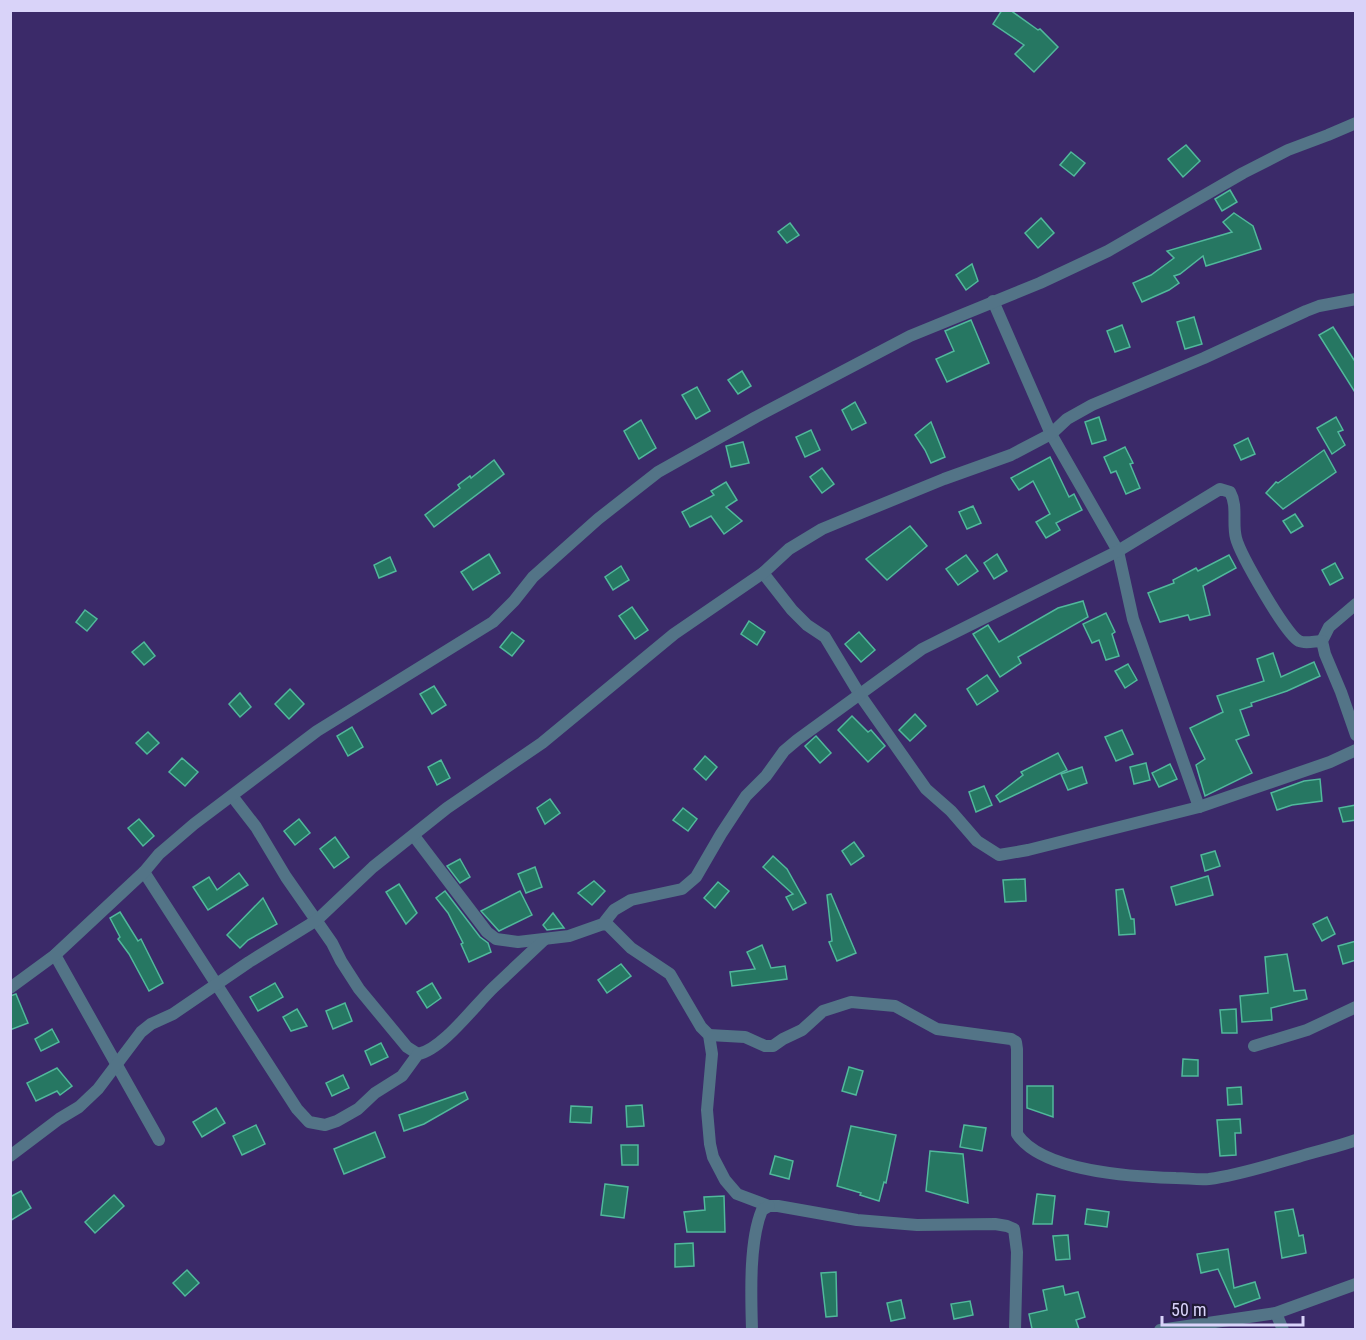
<svg xmlns="http://www.w3.org/2000/svg" width="1366" height="1340" viewBox="0 0 1366 1340" font-family="'Roboto Condensed',sans-serif">
  <style>
    .building { fill: #267762; stroke: #51b89c; stroke-width: 1.5 }
    .lines { fill: none; stroke-linecap: round; stroke-linejoin: round }
    .minor { stroke: #537487; stroke-width: 12 }
  </style>
  <rect width="100%" height="100%" fill="#3b2a69"/>
  <g class="building">
    <path d="M 1002,10 L 1010,10 L 1038,30 L 1040,29 L 1058,47 L 1034,72 L 1015,54 L 1024,45 L 993,24 Z"/>
    <path d="M 1186,145 L 1200,161 L 1183,177 L 1168,159 Z"/>
    <path d="M 1071,152 L 1085,163 L 1074,176 L 1060,165 Z"/>
    <path d="M 1230,190 L 1237,202 L 1222,211 L 1215,199 Z"/>
    <path d="M 1234,213 L 1253,226 L 1261,249 L 1206,266 L 1203,256 L 1180,274 L 1174,276 L 1179,283 L 1169,290 L 1142,302 L 1133,283 L 1151,275 L 1174,258 L 1167,251 L 1232,232 L 1223,222 Z"/>
    <path d="M 1041,218 L 1054,233 L 1038,248 L 1025,233 Z"/>
    <path d="M 790,223 L 799,235 L 787,243 L 778,232 Z"/>
    <path d="M 972,264 L 978,281 L 966,290 L 956,275 Z"/>
    <path d="M 1194,317 L 1202,344 L 1185,349 L 1177,322 Z"/>
    <path d="M 971,320 L 989,363 L 947,382 L 936,359 L 954,351 L 945,331 Z"/>
    <path d="M 1122,325 L 1130,347 L 1115,352 L 1107,331 Z"/>
    <path d="M 1333,327 L 1356,363 L 1356,394 L 1319,335 Z"/>
    <path d="M 742,371 L 751,386 L 738,394 L 728,380 Z"/>
    <path d="M 697,387 L 710,411 L 696,419 L 682,395 Z"/>
    <path d="M 855,402 L 866,423 L 852,430 L 842,410 Z"/>
    <path d="M 1099,417 L 1106,440 L 1092,444 L 1085,422 Z"/>
    <path d="M 1336,417 L 1343,430 L 1338,432 L 1345,445 L 1332,454 L 1317,428 Z"/>
    <path d="M 641,420 L 656,448 L 639,459 L 624,431 Z"/>
    <path d="M 931,422 L 945,457 L 931,463 L 925,450 L 915,435 Z"/>
    <path d="M 811,430 L 820,450 L 805,457 L 796,437 Z"/>
    <path d="M 1248,438 L 1255,454 L 1241,460 L 1234,445 Z"/>
    <path d="M 743,442 L 749,463 L 731,467 L 726,446 Z"/>
    <path d="M 1125,447 L 1133,463 L 1130,464 L 1140,488 L 1126,494 L 1116,471 L 1111,473 L 1104,457 Z"/>
    <path d="M 1324,450 L 1336,472 L 1283,509 L 1266,493 L 1276,482 L 1278,483 Z"/>
    <path d="M 1050,457 L 1069,497 L 1074,494 L 1082,510 L 1056,523 L 1060,530 L 1046,538 L 1036,522 L 1050,514 L 1033,481 L 1019,490 L 1011,478 Z"/>
    <path d="M 494,460 L 504,474 L 434,527 L 425,515 L 460,488 L 458,485 L 470,476 L 471,478 Z"/>
    <path d="M 822,468 L 834,484 L 822,493 L 810,477 Z"/>
    <path d="M 726,482 L 737,500 L 726,507 L 742,521 L 724,534 L 711,516 L 690,527 L 682,512 L 714,495 L 711,491 Z"/>
    <path d="M 973,506 L 981,523 L 967,529 L 959,512 Z"/>
    <path d="M 1295,514 L 1303,526 L 1291,533 L 1283,521 Z"/>
    <path d="M 910,526 L 927,546 L 887,580 L 866,559 Z"/>
    <path d="M 489,554 L 500,573 L 473,590 L 461,572 Z"/>
    <path d="M 997,554 L 1007,571 L 994,579 L 984,563 Z"/>
    <path d="M 966,555 L 978,571 L 958,585 L 946,569 Z"/>
    <path d="M 1229,555 L 1236,568 L 1203,586 L 1210,615 L 1190,620 L 1188,615 L 1160,622 L 1148,593 L 1174,583 L 1173,580 L 1196,568 L 1198,571 Z"/>
    <path d="M 390,557 L 396,571 L 379,578 L 374,565 Z"/>
    <path d="M 1335,563 L 1343,578 L 1330,585 L 1322,570 Z"/>
    <path d="M 621,566 L 629,580 L 613,590 L 605,577 Z"/>
    <path d="M 1083,601 L 1088,617 L 1018,657 L 1021,663 L 1000,677 L 973,634 L 988,625 L 999,642 L 1058,608 Z"/>
    <path d="M 632,607 L 648,630 L 635,639 L 619,616 Z"/>
    <path d="M 85,610 L 97,619 L 87,631 L 76,622 Z"/>
    <path d="M 1106,613 L 1115,632 L 1112,634 L 1119,656 L 1106,660 L 1099,640 L 1092,643 L 1083,624 Z"/>
    <path d="M 749,621 L 765,632 L 757,645 L 741,634 Z"/>
    <path d="M 512,632 L 524,641 L 512,656 L 500,647 Z"/>
    <path d="M 859,632 L 875,650 L 861,662 L 845,644 Z"/>
    <path d="M 144,642 L 155,656 L 144,665 L 132,652 Z"/>
    <path d="M 1273,653 L 1281,677 L 1314,662 L 1320,676 L 1287,691 L 1251,703 L 1252,706 L 1240,710 L 1249,735 L 1236,740 L 1252,773 L 1205,796 L 1196,765 L 1205,759 L 1190,728 L 1223,712 L 1217,696 L 1264,681 L 1257,659 Z"/>
    <path d="M 1128,664 L 1137,680 L 1125,688 L 1115,671 Z"/>
    <path d="M 987,675 L 998,691 L 977,705 L 967,689 Z"/>
    <path d="M 434,686 L 446,705 L 432,714 L 420,694 Z"/>
    <path d="M 290,689 L 304,704 L 289,719 L 275,704 Z"/>
    <path d="M 240,693 L 251,707 L 240,717 L 229,704 Z"/>
    <path d="M 915,714 L 926,726 L 910,741 L 899,730 Z"/>
    <path d="M 852,716 L 868,732 L 871,730 L 885,746 L 868,762 L 838,730 Z"/>
    <path d="M 352,727 L 363,747 L 348,756 L 337,736 Z"/>
    <path d="M 1122,730 L 1133,754 L 1116,761 L 1105,737 Z"/>
    <path d="M 148,732 L 159,743 L 147,754 L 136,743 Z"/>
    <path d="M 816,736 L 831,753 L 820,763 L 805,746 Z"/>
    <path d="M 1058,753 L 1067,770 L 1000,802 L 996,796 L 1023,775 L 1021,772 Z"/>
    <path d="M 705,756 L 717,767 L 706,780 L 694,769 Z"/>
    <path d="M 182,758 L 198,772 L 185,786 L 169,772 Z"/>
    <path d="M 441,760 L 450,778 L 437,785 L 428,767 Z"/>
    <path d="M 1146,763 L 1150,780 L 1134,784 L 1130,767 Z"/>
    <path d="M 1170,764 L 1177,779 L 1159,787 L 1152,773 Z"/>
    <path d="M 1082,767 L 1087,783 L 1068,790 L 1061,774 Z"/>
    <path d="M 1320,779 L 1322,801 L 1292,805 L 1277,810 L 1271,793 L 1304,781 Z"/>
    <path d="M 984,786 L 992,805 L 976,812 L 969,792 Z"/>
    <path d="M 550,799 L 560,813 L 545,824 L 537,808 Z"/>
    <path d="M 1356,805 L 1356,820 L 1343,822 L 1339,808 Z"/>
    <path d="M 683,808 L 697,819 L 688,831 L 673,820 Z"/>
    <path d="M 139,819 L 154,836 L 143,846 L 128,828 Z"/>
    <path d="M 299,819 L 310,833 L 295,845 L 284,831 Z"/>
    <path d="M 335,837 L 349,857 L 334,868 L 320,849 Z"/>
    <path d="M 854,842 L 864,856 L 851,865 L 842,851 Z"/>
    <path d="M 1215,851 L 1220,866 L 1205,871 L 1201,855 Z"/>
    <path d="M 773,856 L 787,869 L 806,903 L 793,910 L 786,897 L 793,894 L 763,867 Z"/>
    <path d="M 460,859 L 470,877 L 460,883 L 447,866 Z"/>
    <path d="M 535,867 L 542,887 L 526,893 L 518,874 Z"/>
    <path d="M 239,873 L 248,885 L 208,910 L 193,887 L 209,877 L 217,890 Z"/>
    <path d="M 1208,876 L 1213,895 L 1176,905 L 1171,887 Z"/>
    <path d="M 1025,879 L 1026,901 L 1005,902 L 1003,880 Z"/>
    <path d="M 594,881 L 605,891 L 592,905 L 578,893 Z"/>
    <path d="M 718,882 L 729,891 L 715,908 L 704,898 Z"/>
    <path d="M 399,884 L 417,913 L 406,924 L 386,892 Z"/>
    <path d="M 1123,889 L 1131,919 L 1134,919 L 1135,934 L 1119,935 L 1116,890 Z"/>
    <path d="M 445,891 L 480,937 L 488,943 L 491,952 L 469,962 L 461,944 L 463,943 L 448,913 L 436,898 Z"/>
    <path d="M 520,891 L 532,915 L 499,931 L 481,911 Z"/>
    <path d="M 831,894 L 856,953 L 837,961 L 829,942 L 832,941 L 827,895 Z"/>
    <path d="M 263,898 L 277,924 L 248,940 L 240,948 L 227,935 Z"/>
    <path d="M 120,912 L 138,941 L 141,939 L 163,983 L 149,991 L 129,954 L 118,939 L 120,937 L 110,918 Z"/>
    <path d="M 553,913 L 564,928 L 563,928 L 547,930 L 543,925 Z"/>
    <path d="M 1327,917 L 1335,934 L 1322,941 L 1313,924 Z"/>
    <path d="M 1356,941 L 1356,960 L 1343,964 L 1338,946 Z"/>
    <path d="M 762,945 L 771,968 L 785,966 L 787,979 L 732,986 L 730,972 L 755,969 L 747,952 Z"/>
    <path d="M 1287,954 L 1294,991 L 1305,990 L 1307,999 L 1271,1008 L 1272,1020 L 1242,1022 L 1240,996 L 1268,993 L 1265,957 Z"/>
    <path d="M 621,964 L 631,976 L 607,993 L 598,980 Z"/>
    <path d="M 275,983 L 283,997 L 258,1011 L 250,997 Z"/>
    <path d="M 432,983 L 441,998 L 427,1008 L 417,992 Z"/>
    <path d="M 16,994 L 28,1023 L 10,1030 L 10,996 Z"/>
    <path d="M 345,1003 L 352,1021 L 333,1029 L 326,1011 Z"/>
    <path d="M 297,1009 L 307,1026 L 291,1031 L 283,1017 Z"/>
    <path d="M 1236,1009 L 1237,1033 L 1222,1033 L 1220,1010 Z"/>
    <path d="M 52,1029 L 59,1042 L 41,1051 L 35,1039 Z"/>
    <path d="M 381,1043 L 388,1057 L 371,1065 L 365,1051 Z"/>
    <path d="M 1183,1059 L 1198,1060 L 1198,1076 L 1182,1076 Z"/>
    <path d="M 849,1067 L 863,1071 L 856,1095 L 842,1091 Z"/>
    <path d="M 57,1068 L 72,1086 L 60,1095 L 57,1091 L 36,1101 L 27,1083 Z"/>
    <path d="M 343,1075 L 349,1088 L 332,1096 L 326,1083 Z"/>
    <path d="M 1027,1086 L 1053,1086 L 1053,1117 L 1027,1108 Z"/>
    <path d="M 1241,1087 L 1242,1104 L 1228,1105 L 1227,1088 Z"/>
    <path d="M 465,1092 L 468,1099 L 424,1124 L 404,1131 L 399,1115 Z"/>
    <path d="M 642,1105 L 644,1126 L 627,1127 L 626,1106 Z"/>
    <path d="M 571,1106 L 592,1107 L 591,1123 L 570,1122 Z"/>
    <path d="M 216,1108 L 225,1123 L 202,1137 L 193,1122 Z"/>
    <path d="M 1240,1119 L 1241,1133 L 1235,1133 L 1236,1155 L 1220,1156 L 1217,1120 Z"/>
    <path d="M 256,1125 L 265,1144 L 242,1155 L 233,1136 Z"/>
    <path d="M 964,1125 L 986,1128 L 982,1151 L 960,1147 Z"/>
    <path d="M 851,1126 L 896,1135 L 886,1183 L 884,1182 L 879,1201 L 860,1195 L 861,1193 L 837,1186 Z"/>
    <path d="M 375,1132 L 385,1157 L 344,1174 L 334,1149 Z"/>
    <path d="M 621,1145 L 638,1145 L 638,1165 L 622,1165 Z"/>
    <path d="M 930,1151 L 963,1154 L 968,1203 L 926,1191 Z"/>
    <path d="M 775,1156 L 793,1161 L 789,1179 L 770,1174 Z"/>
    <path d="M 605,1184 L 628,1187 L 624,1218 L 601,1215 Z"/>
    <path d="M 21,1191 L 31,1208 L 10,1221 L 10,1197 Z"/>
    <path d="M 1037,1194 L 1055,1196 L 1052,1224 L 1033,1224 Z"/>
    <path d="M 114,1195 L 124,1206 L 95,1233 L 85,1222 Z"/>
    <path d="M 724,1196 L 725,1232 L 687,1232 L 684,1212 L 705,1210 L 704,1197 Z"/>
    <path d="M 1087,1209 L 1109,1212 L 1107,1227 L 1085,1224 Z"/>
    <path d="M 1293,1209 L 1299,1236 L 1303,1235 L 1306,1253 L 1282,1258 L 1275,1212 Z"/>
    <path d="M 1068,1235 L 1070,1259 L 1056,1260 L 1053,1236 Z"/>
    <path d="M 693,1243 L 694,1266 L 675,1267 L 675,1244 Z"/>
    <path d="M 1228,1249 L 1234,1288 L 1255,1282 L 1260,1298 L 1235,1307 L 1218,1269 L 1201,1273 L 1197,1254 Z"/>
    <path d="M 187,1270 L 199,1283 L 185,1296 L 173,1283 Z"/>
    <path d="M 836,1272 L 837,1316 L 826,1317 L 821,1273 Z"/>
    <path d="M 1063,1286 L 1065,1295 L 1078,1292 L 1085,1317 L 1076,1320 L 1079,1329 L 1032,1329 L 1029,1314 L 1047,1310 L 1043,1290 Z"/>
    <path d="M 901,1300 L 905,1318 L 891,1321 L 887,1303 Z"/>
    <path d="M 970,1301 L 973,1315 L 954,1319 L 951,1304 Z"/>
  </g>
  <g class="lines">
    <g class="minor">
      <path d="M 993,301 L 1051,434 L 1118,551 L 1133,619 L 1199,807"/>
      <path d="M 763,573 L 792,610 L 807,625 L 825,637 L 860,695 L 926,789 L 951,811 L 977,841 L 999,855 L 1028,850 L 1199,807 L 1330,762 L 1356,750"/>
      <path d="M 1356,604 L 1329,627 L 1322,641 L 1325,654 L 1341,692 L 1356,735"/>
      <path d="M 232,796 L 256,827 L 286,877 L 332,943 L 341,961 L 359,989 L 407,1047 L 418,1054"/>
      <path d="M 414,836 L 487,932 L 496,939 L 518,942 L 569,936 L 603,924 L 614,910 L 631,900 L 682,889 L 696,877 L 721,834 L 746,796 L 766,776 L 784,751 L 797,740 L 922,649 L 1118,551 L 1220,489 L 1230,492 C 1238,506 1232,523 1236,538 C 1240,554 1286,635 1299,641 C 1305,644 1315,641 1322,641"/>
      <path d="M 144,872 L 297,1109 L 309,1122 L 325,1125 L 337,1121 L 358,1109 L 375,1093 L 402,1076 L 418,1054 C 442,1050 475,1005 494,987 C 511,971 528,955 545,939"/>
      <path d="M 603,924 L 608,925 L 631,948 L 670,974 L 701,1027 L 709,1035 L 712,1054 L 707,1110 L 710,1144 L 713,1157 L 725,1180 L 737,1194 L 769,1206 L 778,1206 L 857,1220 L 917,1225 L 995,1224 L 1007,1226 L 1014,1229 L 1017,1252 L 1015,1330"/>
      <path d="M 55,955 L 159,1140"/>
      <path d="M 10,988 L 55,955 L 144,872 L 159,854 L 194,824 L 317,731 L 493,622 L 514,601 L 533,577 L 598,519 L 658,472 L 756,417 L 910,336 L 1040,283 L 1108,251 L 1243,173 L 1288,150 L 1328,135 L 1356,123"/>
      <path d="M 709,1035 L 745,1037 L 765,1046 L 773,1046 L 783,1039 L 802,1030 L 823,1011 L 851,1002 L 895,1006 L 937,1029 L 1011,1039 L 1016,1042 L 1017,1049 L 1017,1134 C 1042,1172 1134,1177 1176,1178 C 1187,1178 1198,1180 1209,1179 C 1239,1175 1269,1165 1298,1157 C 1317,1151 1337,1147 1356,1140"/>
      <path d="M 1254,1046 L 1307,1030 L 1356,1007"/>
      <path d="M 10,1156 L 59,1119 L 79,1107 L 98,1089 L 141,1032 L 151,1024 L 173,1014 L 249,962 L 317,920 L 373,867 L 447,808 L 542,743 L 674,634 L 763,573 L 789,549 L 822,529 L 851,517 L 944,479 L 1011,455 L 1051,434 L 1067,419 L 1092,405 L 1204,358 L 1306,311 L 1319,306 L 1356,299"/>
      <path d="M 1276,1313 L 1283,1330"/>
      <path d="M 752,1330 C 751,1295 749,1241 762,1210 L 769,1206"/>
      <path d="M 1160,1330 L 1276,1313 L 1356,1284"/>
    </g>
  </g>
  <rect width="1366" height="1340" fill="none" stroke="#d9d3f9" stroke-width="24"/>
  <path d="M1162 1316v9h141v-9" fill="none" stroke="#d9d3f9" stroke-width="3"/>
  <text x="1171" y="1316" font-size="18" fill="#d9d3f9" stroke="#201a36" stroke-width="4.5" paint-order="stroke">50 m</text>
</svg>
